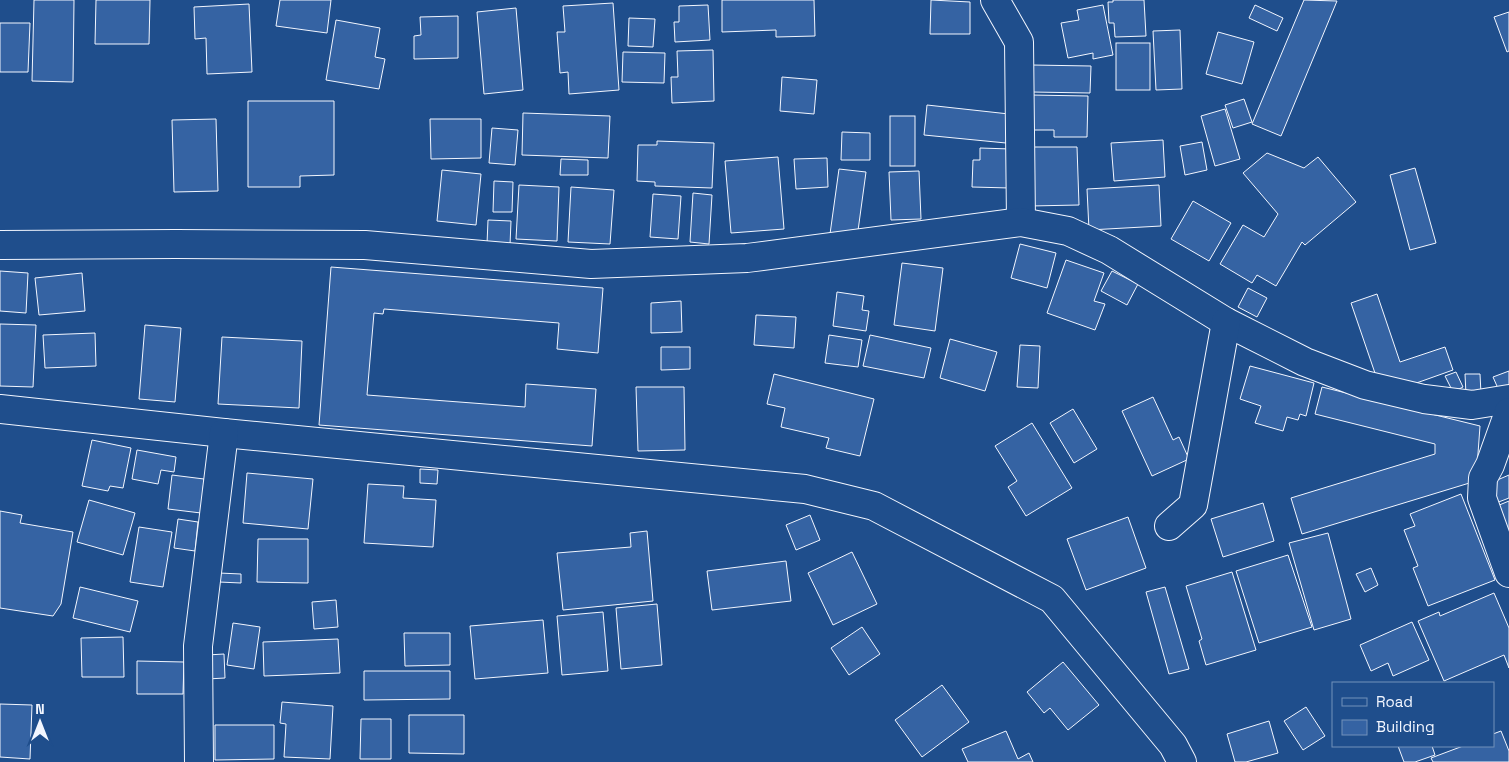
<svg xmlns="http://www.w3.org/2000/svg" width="1509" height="762" viewBox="0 0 1509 762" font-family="'Space Grotesk',sans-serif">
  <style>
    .building { fill: #3563a3; stroke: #f2f6ff }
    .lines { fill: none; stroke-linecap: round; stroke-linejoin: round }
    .minor-casing { stroke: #f2f6ff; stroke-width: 30 }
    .minor { stroke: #1f4e8c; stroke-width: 28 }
  </style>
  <rect width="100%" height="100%" fill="#1f4e8c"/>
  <g class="building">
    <path d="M 34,0 L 74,0 L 73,82 L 32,81 Z"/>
    <path d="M 96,0 L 150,0 L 149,44 L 95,44 Z"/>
    <path d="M 280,0 L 331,0 L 327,33 L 276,26 Z"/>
    <path d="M 722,0 L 814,0 L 815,36 L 776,37 L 776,30 L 722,32 Z"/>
    <path d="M 931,0 L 970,2 L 970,34 L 930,34 Z"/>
    <path d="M 1113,0 L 1144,0 L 1146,36 L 1115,37 L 1114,23 L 1109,23 L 1108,2 L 1113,2 Z"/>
    <path d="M 1304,0 L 1337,1 L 1281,136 L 1252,124 Z"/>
    <path d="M 613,3 L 619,90 L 569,94 L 568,72 L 560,73 L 557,32 L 565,32 L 563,6 Z"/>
    <path d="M 249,4 L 252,72 L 207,74 L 206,38 L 195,39 L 194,7 Z"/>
    <path d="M 708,5 L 710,40 L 675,42 L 674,22 L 679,22 L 679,6 Z"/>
    <path d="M 1103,5 L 1113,55 L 1093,59 L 1093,53 L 1068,58 L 1061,23 L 1079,20 L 1077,10 Z"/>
    <path d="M 1255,5 L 1283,18 L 1277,31 L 1249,18 Z"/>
    <path d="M 516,8 L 523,90 L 484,94 L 477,12 Z"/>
    <path d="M 1509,12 L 1509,51 L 1507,52 L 1494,17 Z"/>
    <path d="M 458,16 L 458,58 L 414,59 L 414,36 L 421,35 L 420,17 Z"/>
    <path d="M 629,18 L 655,19 L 653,47 L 628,46 Z"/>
    <path d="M 336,20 L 380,28 L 375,57 L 385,59 L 379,89 L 326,80 Z"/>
    <path d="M 0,23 L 30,23 L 28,72 L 0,72 Z"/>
    <path d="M 1180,30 L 1182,89 L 1156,90 L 1153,31 Z"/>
    <path d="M 1218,32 L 1254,42 L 1242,84 L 1206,74 Z"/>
    <rect x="1116" y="43" width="34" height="47"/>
    <path d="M 713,50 L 714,101 L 672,103 L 671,77 L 678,77 L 677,51 Z"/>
    <path d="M 623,52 L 665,53 L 664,83 L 622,82 Z"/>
    <path d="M 1032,65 L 1091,66 L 1090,93 L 1032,92 Z"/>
    <path d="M 782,77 L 817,80 L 814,114 L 780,111 Z"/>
    <path d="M 1030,95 L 1088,96 L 1087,137 L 1054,137 L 1054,130 L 1030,130 Z"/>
    <path d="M 1244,99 L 1252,122 L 1233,128 L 1225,105 Z"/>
    <path d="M 248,101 L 334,101 L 334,175 L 300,176 L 300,187 L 248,187 Z"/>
    <path d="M 927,105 L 1009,114 L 1006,143 L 924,135 Z"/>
    <path d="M 1225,109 L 1240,159 L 1215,166 L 1201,116 Z"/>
    <path d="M 523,113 L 610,116 L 608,158 L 522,155 Z"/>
    <rect x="890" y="116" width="25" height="50"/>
    <path d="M 216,119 L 218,191 L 174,192 L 172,120 Z"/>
    <path d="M 430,119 L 481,119 L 481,158 L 431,159 Z"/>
    <path d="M 492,128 L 518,130 L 515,165 L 489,163 Z"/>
    <path d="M 842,132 L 870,133 L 870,160 L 841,160 Z"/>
    <path d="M 1163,140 L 1165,177 L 1114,181 L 1111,143 Z"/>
    <path d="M 657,141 L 714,143 L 712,188 L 655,186 L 655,182 L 637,181 L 638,145 L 657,145 Z"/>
    <path d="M 1202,142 L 1207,170 L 1185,175 L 1180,146 Z"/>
    <path d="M 1029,147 L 1077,147 L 1079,205 L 1030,206 Z"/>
    <path d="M 980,148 L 1011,149 L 1010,188 L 972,187 L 973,160 L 980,160 Z"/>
    <path d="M 1267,153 L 1304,168 L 1318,157 L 1356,202 L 1305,245 L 1302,242 L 1276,286 L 1257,275 L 1252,283 L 1220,264 L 1243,225 L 1264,237 L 1278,214 L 1243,173 Z"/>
    <path d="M 778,157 L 784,229 L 731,233 L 725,161 Z"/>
    <path d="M 827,158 L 828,187 L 796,189 L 794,159 Z"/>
    <path d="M 561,159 L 588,160 L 588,175 L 560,175 Z"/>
    <path d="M 1415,168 L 1436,243 L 1410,250 L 1390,175 Z"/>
    <path d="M 839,169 L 866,172 L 857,238 L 830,234 Z"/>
    <path d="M 442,170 L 481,174 L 476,225 L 437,221 Z"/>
    <path d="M 919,171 L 921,219 L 891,220 L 889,172 Z"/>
    <path d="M 494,181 L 513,182 L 512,212 L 493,212 Z"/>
    <path d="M 519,185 L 559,187 L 557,241 L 516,239 Z"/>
    <path d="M 1159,185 L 1161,226 L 1089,230 L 1087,189 Z"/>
    <path d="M 571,187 L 614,190 L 610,244 L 568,242 Z"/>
    <path d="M 693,193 L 712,195 L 709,244 L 690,242 Z"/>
    <path d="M 653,194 L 681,196 L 678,239 L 650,237 Z"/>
    <path d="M 1193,201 L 1231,223 L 1209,261 L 1171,239 Z"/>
    <path d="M 488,220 L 511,221 L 510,245 L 487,244 Z"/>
    <path d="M 1020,244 L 1056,253 L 1047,288 L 1011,278 Z"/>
    <path d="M 1066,260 L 1104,273 L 1094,301 L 1105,304 L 1095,330 L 1047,313 Z"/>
    <path d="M 902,263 L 943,268 L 935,331 L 894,325 Z"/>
    <path d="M 331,267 L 603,288 L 598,353 L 557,349 L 559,323 L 384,309 L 383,314 L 374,313 L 367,395 L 525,407 L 526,384 L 596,389 L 592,446 L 319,425 Z"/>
    <path d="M 0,271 L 28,273 L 26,313 L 0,311 Z"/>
    <path d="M 1112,271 L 1138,284 L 1127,305 L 1101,291 Z"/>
    <path d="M 82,273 L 85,311 L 39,315 L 35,278 Z"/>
    <path d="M 1248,288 L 1267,298 L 1257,317 L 1238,307 Z"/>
    <path d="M 837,292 L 864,296 L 862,310 L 869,311 L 866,331 L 833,326 Z"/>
    <path d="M 1377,294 L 1400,362 L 1445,347 L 1453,370 L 1408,386 L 1377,379 L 1351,303 Z"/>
    <path d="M 681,301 L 682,332 L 651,333 L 651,303 Z"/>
    <path d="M 756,315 L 796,317 L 794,348 L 754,345 Z"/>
    <path d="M 0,324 L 36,325 L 33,387 L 0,386 Z"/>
    <path d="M 145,325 L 181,328 L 175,402 L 139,399 Z"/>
    <path d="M 95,333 L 96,366 L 45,368 L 43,335 Z"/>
    <path d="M 829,335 L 862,340 L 858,367 L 825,363 Z"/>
    <path d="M 870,335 L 931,348 L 924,378 L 863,366 Z"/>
    <path d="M 222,337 L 302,341 L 299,408 L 218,404 Z"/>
    <path d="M 950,339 L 997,352 L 985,391 L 940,378 Z"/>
    <path d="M 1020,345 L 1040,346 L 1038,388 L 1017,387 Z"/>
    <path d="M 661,347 L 690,347 L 690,369 L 661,370 Z"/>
    <path d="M 1250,366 L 1314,383 L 1306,416 L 1300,414 L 1298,420 L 1287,417 L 1283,431 L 1255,423 L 1261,406 L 1240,399 Z"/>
    <path d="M 1509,371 L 1509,389 L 1500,393 L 1493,377 Z"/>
    <path d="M 1456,372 L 1463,387 L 1453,392 L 1445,376 Z"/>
    <path d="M 774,374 L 874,399 L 860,456 L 826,448 L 829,438 L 781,427 L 785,408 L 767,404 Z"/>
    <path d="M 1465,374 L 1480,374 L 1481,394 L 1466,395 Z"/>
    <path d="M 636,387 L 684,387 L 685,450 L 638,451 Z"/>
    <path d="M 1322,387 L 1480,426 L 1476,481 L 1302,534 L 1291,498 L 1435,454 L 1435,444 L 1315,414 Z"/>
    <path d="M 1153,397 L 1173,440 L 1179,437 L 1189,459 L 1152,476 L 1122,411 Z"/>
    <path d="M 1073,409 L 1097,449 L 1074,463 L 1050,423 Z"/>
    <path d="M 1032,423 L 1072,488 L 1026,516 L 1008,487 L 1017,481 L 995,446 Z"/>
    <path d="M 92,440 L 131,448 L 123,488 L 110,486 L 108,491 L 82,486 Z"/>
    <path d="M 137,450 L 176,457 L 174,472 L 161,470 L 158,484 L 132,479 Z"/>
    <path d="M 420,469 L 438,470 L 437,484 L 420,483 Z"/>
    <path d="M 247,473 L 313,479 L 308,529 L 243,523 Z"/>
    <path d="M 172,475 L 204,479 L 201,513 L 168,509 Z"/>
    <path d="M 1509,475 L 1509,498 L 1496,503 L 1488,484 Z"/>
    <path d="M 368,484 L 404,486 L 403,498 L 436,500 L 433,547 L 364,543 Z"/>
    <path d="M 1461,494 L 1495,580 L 1428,606 L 1413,568 L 1418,566 L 1404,530 L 1415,526 L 1410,514 Z"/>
    <path d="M 89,500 L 135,513 L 123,555 L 77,542 Z"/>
    <path d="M 1509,501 L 1509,547 L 1492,508 Z"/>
    <path d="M 1263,503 L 1274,541 L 1223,557 L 1211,519 Z"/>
    <path d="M 0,511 L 22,515 L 20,523 L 73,532 L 61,604 L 53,616 L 0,608 Z"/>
    <path d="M 810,515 L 820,540 L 796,550 L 786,525 Z"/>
    <path d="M 1128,517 L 1146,568 L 1086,590 L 1067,539 Z"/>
    <path d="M 178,519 L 198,522 L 195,551 L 174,548 Z"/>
    <path d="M 139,527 L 172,532 L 163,587 L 130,582 Z"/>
    <path d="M 647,531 L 653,601 L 563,610 L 557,553 L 631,547 L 630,533 Z"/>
    <path d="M 1328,533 L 1351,619 L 1314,630 L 1289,543 Z"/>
    <path d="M 258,539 L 308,539 L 308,583 L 257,582 Z"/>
    <path d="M 852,552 L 877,604 L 833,625 L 808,573 Z"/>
    <path d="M 1288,555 L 1312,627 L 1259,643 L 1236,571 Z"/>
    <path d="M 786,561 L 791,601 L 712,610 L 707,571 Z"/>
    <path d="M 1371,568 L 1378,585 L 1365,592 L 1356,574 Z"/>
    <path d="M 1232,572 L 1256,650 L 1206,665 L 1199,641 L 1202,639 L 1186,586 Z"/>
    <path d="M 219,573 L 241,574 L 241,583 L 219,582 Z"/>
    <path d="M 80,587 L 138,601 L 130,632 L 73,618 Z"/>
    <path d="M 1165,587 L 1189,669 L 1169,674 L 1146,592 Z"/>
    <path d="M 1494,593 L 1509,628 L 1509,668 L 1504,655 L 1444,681 L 1418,621 L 1439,612 L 1440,616 Z"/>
    <path d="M 336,600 L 338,627 L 314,629 L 312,602 Z"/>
    <path d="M 657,604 L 662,665 L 621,669 L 616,608 Z"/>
    <path d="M 603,612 L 608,671 L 562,675 L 557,616 Z"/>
    <path d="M 543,620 L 548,673 L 475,679 L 470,626 Z"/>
    <path d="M 1412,622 L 1429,660 L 1393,676 L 1388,663 L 1371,671 L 1360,645 Z"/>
    <path d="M 233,623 L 260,627 L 254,669 L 227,665 Z"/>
    <path d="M 862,627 L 880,654 L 849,675 L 831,648 Z"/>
    <path d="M 404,633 L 450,633 L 450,665 L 405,666 Z"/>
    <path d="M 123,637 L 124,677 L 82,677 L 81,638 Z"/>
    <path d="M 338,639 L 340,673 L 264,676 L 263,642 Z"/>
    <path d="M 224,654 L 225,678 L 207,679 L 207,655 Z"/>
    <path d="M 137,661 L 184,662 L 183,694 L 137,694 Z"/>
    <path d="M 1063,662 L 1099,705 L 1068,730 L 1050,708 L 1044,713 L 1027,692 Z"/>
    <path d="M 364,671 L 450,671 L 450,699 L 364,700 Z"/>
    <path d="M 942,685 L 969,722 L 922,757 L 895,720 Z"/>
    <path d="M 282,702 L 333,706 L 330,759 L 284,757 L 286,724 L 280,723 Z"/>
    <path d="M 0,704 L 32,705 L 30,759 L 0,757 Z"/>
    <path d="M 1306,707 L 1325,736 L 1303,750 L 1284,721 Z"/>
    <path d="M 409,715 L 464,715 L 464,754 L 409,753 Z"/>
    <path d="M 361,719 L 391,719 L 391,759 L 360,759 Z"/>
    <path d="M 1269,721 L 1278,753 L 1246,762 L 1235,762 L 1227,734 Z"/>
    <path d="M 215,725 L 274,725 L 274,759 L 215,760 Z"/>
    <path d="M 1006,731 L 1018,759 L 1029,753 L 1033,762 L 968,762 L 962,749 Z"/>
    <path d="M 1501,731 L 1509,751 L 1509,762 L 1433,762 L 1431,758 L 1463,746 L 1493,746 L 1493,734 Z"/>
    <path d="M 1398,746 L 1432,746 L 1435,755 L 1415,762 L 1404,762 Z"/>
  </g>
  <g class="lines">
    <defs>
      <g id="minor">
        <path d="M 995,0 L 1019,42 L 1021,222"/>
        <path d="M 0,245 L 176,244 L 365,245 L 591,264 L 747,258 L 1021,222 L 1068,231 L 1109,250 L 1226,322 L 1305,362 L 1365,385 L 1424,399 L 1472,405 L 1509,399"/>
        <path d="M 0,409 L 224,433 L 805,489 L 874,506 L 1052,599 L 1173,745 L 1182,762"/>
        <path d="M 1509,412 L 1490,465 L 1483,478 L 1482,498 L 1509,573"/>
        <path d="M 1169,526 L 1193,505 L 1226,322"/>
        <path d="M 199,762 L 198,646 L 224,433"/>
      </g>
    </defs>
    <use href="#minor" class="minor-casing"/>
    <use href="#minor" class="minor"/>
  </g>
  <rect x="1332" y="682" width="162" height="65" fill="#1f4e8c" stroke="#7391ba"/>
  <rect x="1342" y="698" width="25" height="8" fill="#1f4e8c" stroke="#7391ba"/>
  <text x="1376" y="707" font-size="15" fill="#f2f6ff">Road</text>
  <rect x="1342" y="720" width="25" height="15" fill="#3563a3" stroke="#7391ba"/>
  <text x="1376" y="732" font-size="15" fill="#f2f6ff">Building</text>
  <g transform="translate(40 722)" stroke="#1f4e8c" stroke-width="4" paint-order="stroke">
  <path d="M0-4L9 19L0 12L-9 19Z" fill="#f2f6ff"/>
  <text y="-8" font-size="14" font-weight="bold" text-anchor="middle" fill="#f2f6ff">N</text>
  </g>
</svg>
